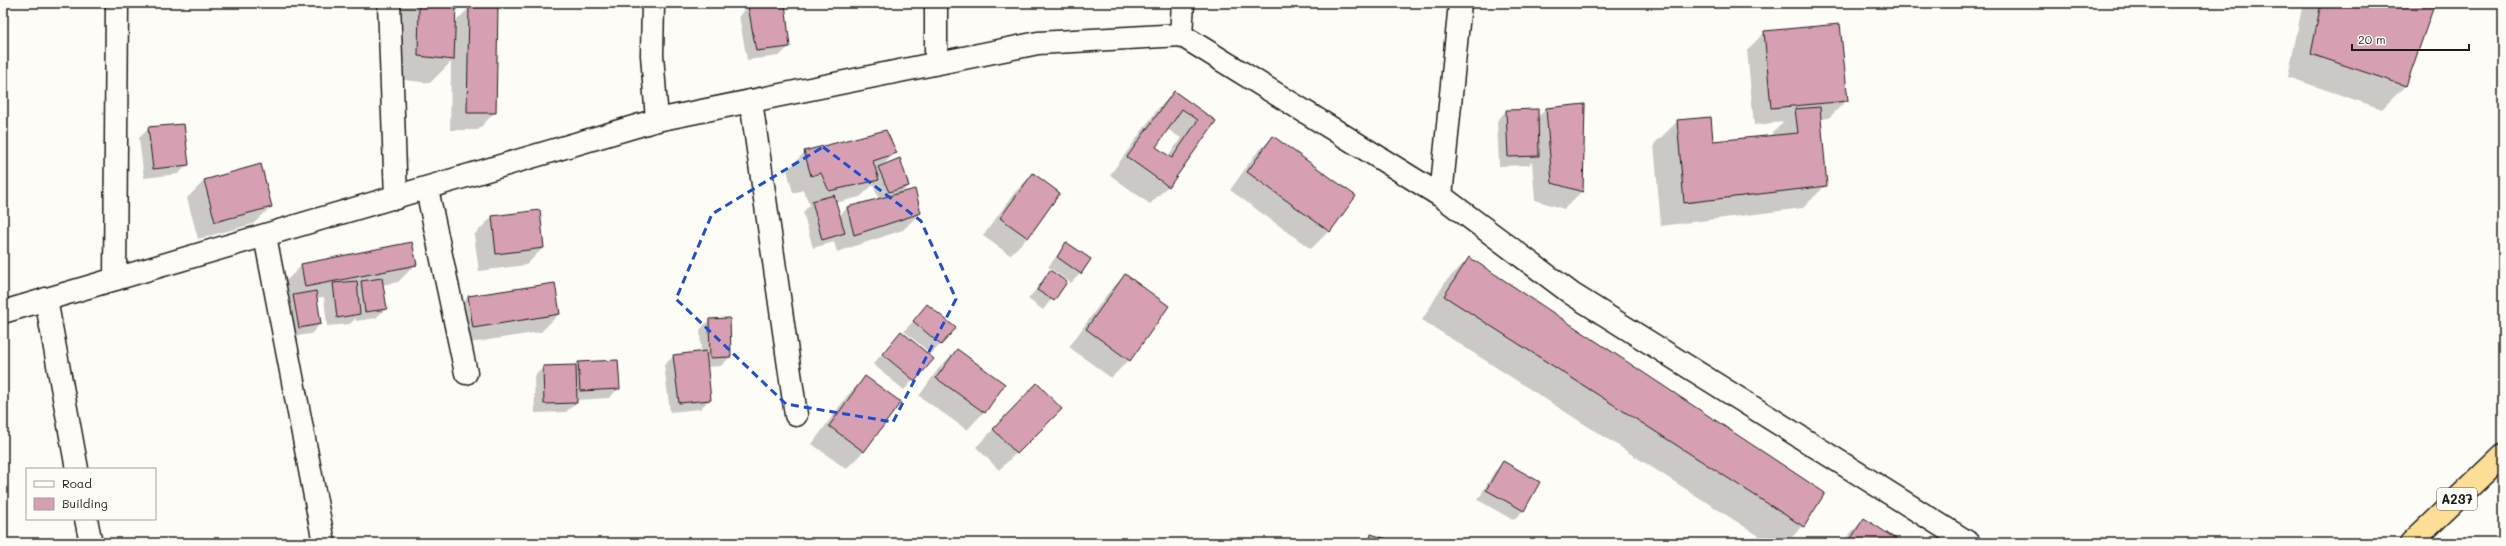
<svg xmlns="http://www.w3.org/2000/svg" width="2506" height="546" viewBox="0 0 2506 546" font-family="Mali,sans-serif">
  <style>
    .shadow { fill: #0003; fill-rule: evenodd }
    .building { fill: #d7a0b2; stroke: #1c1c1c; fill-rule: evenodd }
    .lines { fill: none; stroke-linecap: round; stroke-linejoin: round }
    .minor-casing { stroke: #1c1c1c; stroke-width: 25 }
    .highway-casing { stroke: #1c1c1c; stroke-width: 25 }
    .minor { stroke: #fdfcf7; stroke-width: 22 }
    .highway { stroke: #fdde96; stroke-width: 22 }
    .marked { fill: none; stroke: #1d4ed8; stroke-width: 3; stroke-dasharray: 8 5; stroke-linejoin: round }
    .labels { text-anchor: middle; stroke-width: 3; stroke-linejoin: round; paint-order: stroke }
    .shield { fill: #fdfcf7; stroke: #605f5e; stroke-width: 1 }
    .shield-label { font-size: 13px; font-weight: bold; fill: #1c1c1c }
  </style>
  <rect width="100%" height="100%" fill="#fdfcf7"/>
  <filter id="ink" filterUnits="userSpaceOnUse"><feTurbulence type="fractalNoise" baseFrequency=".025" numOctaves="2"/><feDisplacementMap in="SourceGraphic" scale="8" xChannelSelector="R" yChannelSelector="G"/><feConvolveMatrix kernelMatrix="1 2 1 2 8 2 1 2 1" color-interpolation-filters="sRGB"/></filter>
  <g filter="url(#ink)">
    <g class="shadow">
      <path d="M 397,3 L 455,3 L 454,23 L 469,8 L 495,112 L 478,130 L 450,130 L 451,62 L 430,83 L 396,79 Z"/>
      <path d="M 2303,3 L 2434,3 L 2405,86 L 2382,109 L 2288,77 Z"/>
      <path d="M 748,7 L 789,47 L 779,56 L 747,60 L 739,16 Z"/>
      <path d="M 1765,32 L 1847,100 L 1829,118 L 1820,119 L 1826,185 L 1803,208 L 1661,226 L 1654,144 L 1678,121 L 1712,142 L 1773,137 L 1772,133 L 1784,122 L 1754,125 L 1747,50 Z"/>
      <path d="M 1174,92 L 1214,121 L 1168,186 L 1150,204 L 1110,175 L 1157,110 ZM 1167,129 L 1181,138 L 1168,157 L 1155,147 Z"/>
      <path d="M 1546,109 L 1582,191 L 1564,209 L 1535,200 L 1532,162 L 1529,165 L 1499,166 L 1497,121 L 1506,111 L 1537,118 Z"/>
      <path d="M 149,128 L 188,165 L 178,174 L 144,178 L 139,138 Z"/>
      <path d="M 1273,137 L 1354,196 L 1329,231 L 1311,249 L 1230,190 L 1255,155 Z"/>
      <path d="M 805,152 L 896,152 L 882,166 L 908,186 L 900,194 L 920,213 L 903,230 L 837,252 L 834,242 L 813,248 L 803,212 L 810,205 L 803,190 L 793,193 L 787,170 ZM 873,185 L 879,200 L 847,208 L 839,216 L 835,203 L 860,197 Z"/>
      <path d="M 1033,174 L 1059,193 L 1027,238 L 1010,255 L 983,236 L 1015,192 Z"/>
      <path d="M 205,180 L 271,207 L 253,224 L 198,239 L 187,198 Z"/>
      <path d="M 539,211 L 543,248 L 526,265 L 479,271 L 474,235 L 492,217 Z"/>
      <path d="M 1067,243 L 1081,273 L 1071,283 L 1048,267 Z"/>
      <path d="M 1469,258 L 1823,494 L 1803,526 L 1786,543 L 1770,543 L 1422,320 L 1446,281 Z"/>
      <path d="M 416,264 L 398,282 L 382,285 L 386,308 L 376,318 L 356,321 L 356,318 L 350,324 L 327,326 L 324,297 L 316,298 L 320,324 L 311,334 L 289,337 L 284,283 L 302,265 Z"/>
      <path d="M 1050,272 L 1065,282 L 1043,310 L 1028,299 Z"/>
      <path d="M 1125,275 L 1168,306 L 1129,360 L 1111,378 L 1069,347 L 1108,293 Z"/>
      <path d="M 468,297 L 559,314 L 541,332 L 456,345 L 451,315 Z"/>
      <path d="M 928,305 L 941,344 L 931,354 L 904,331 Z"/>
      <path d="M 709,320 L 730,357 L 721,366 L 706,367 L 710,399 L 700,409 L 670,412 L 664,365 L 674,356 L 701,353 L 700,330 Z"/>
      <path d="M 901,333 L 933,359 L 904,390 L 873,364 Z"/>
      <path d="M 957,350 L 1004,384 L 984,412 L 967,430 L 919,396 L 939,368 Z"/>
      <path d="M 578,363 L 619,388 L 609,398 L 576,400 L 576,403 L 566,412 L 535,413 L 534,377 L 543,367 L 575,366 Z"/>
      <path d="M 865,377 L 864,451 L 846,469 L 812,444 L 848,395 Z"/>
      <path d="M 1037,385 L 1061,409 L 999,470 L 976,447 Z"/>
      <path d="M 1504,462 L 1539,483 L 1523,511 L 1513,520 L 1478,500 L 1494,472 Z"/>
      <path d="M 1864,519 L 1900,543 L 1841,543 Z"/>
      <path d="M 1372,535 L 1396,543 L 1364,543 Z"/>
    </g>
    <g class="building">
      <path d="M 419,3 L 456,3 L 454,60 L 418,56 Z"/>
      <path d="M 785,3 L 790,47 L 756,51 L 748,6 Z"/>
      <path d="M 2321,3 L 2435,3 L 2406,86 L 2311,54 Z"/>
      <path d="M 469,7 L 498,7 L 496,113 L 467,113 Z"/>
      <path d="M 1840,24 L 1848,101 L 1771,108 L 1764,31 Z"/>
      <path d="M 1174,91 L 1216,121 L 1169,187 L 1127,157 ZM 1182,109 L 1198,120 L 1172,158 L 1156,147 Z"/>
      <path d="M 1585,104 L 1583,192 L 1552,183 L 1546,108 Z"/>
      <path d="M 1820,107 L 1827,186 L 1684,203 L 1677,120 L 1711,117 L 1713,141 L 1798,133 L 1795,109 Z"/>
      <path d="M 1538,109 L 1539,156 L 1508,157 L 1506,110 Z"/>
      <path d="M 184,124 L 189,165 L 153,169 L 148,127 Z"/>
      <path d="M 886,130 L 897,153 L 873,161 L 879,180 L 829,191 L 821,173 L 811,176 L 804,151 Z"/>
      <path d="M 1273,136 L 1356,196 L 1330,232 L 1247,172 Z"/>
      <path d="M 900,158 L 909,186 L 889,192 L 878,167 Z"/>
      <path d="M 261,164 L 272,207 L 215,222 L 204,180 Z"/>
      <path d="M 1033,173 L 1060,193 L 1028,238 L 1000,218 Z"/>
      <path d="M 915,189 L 921,213 L 854,235 L 847,207 Z"/>
      <path d="M 834,195 L 845,233 L 822,240 L 812,201 Z"/>
      <path d="M 540,210 L 544,248 L 496,254 L 492,216 Z"/>
      <path d="M 412,242 L 417,265 L 305,287 L 301,264 Z"/>
      <path d="M 1066,242 L 1091,259 L 1081,274 L 1057,257 Z"/>
      <path d="M 1469,257 L 1825,493 L 1804,527 L 1444,296 Z"/>
      <path d="M 1050,270 L 1067,282 L 1054,301 L 1037,290 Z"/>
      <path d="M 1125,274 L 1169,306 L 1130,361 L 1086,329 Z"/>
      <path d="M 382,278 L 387,309 L 365,312 L 361,281 Z"/>
      <path d="M 357,281 L 360,314 L 337,318 L 333,283 Z"/>
      <path d="M 555,283 L 560,314 L 473,328 L 468,296 Z"/>
      <path d="M 316,291 L 321,324 L 299,328 L 293,295 Z"/>
      <path d="M 927,304 L 956,328 L 941,345 L 913,321 Z"/>
      <path d="M 730,318 L 731,357 L 710,358 L 709,319 Z"/>
      <path d="M 901,331 L 934,359 L 915,381 L 882,354 Z"/>
      <path d="M 957,349 L 1005,384 L 985,413 L 936,378 Z"/>
      <path d="M 706,351 L 711,400 L 679,403 L 673,355 Z"/>
      <path d="M 618,360 L 620,389 L 580,391 L 578,362 Z"/>
      <path d="M 576,365 L 577,403 L 544,404 L 543,366 Z"/>
      <path d="M 865,376 L 901,402 L 864,452 L 829,426 Z"/>
      <path d="M 1037,383 L 1062,409 L 1017,454 L 993,429 Z"/>
      <path d="M 1503,461 L 1540,482 L 1524,511 L 1486,490 Z"/>
      <path d="M 1864,518 L 1902,543 L 1848,543 Z"/>
      <path d="M 1371,534 L 1399,543 L 1369,543 Z"/>
    </g>
    <g class="lines">
      <defs>
        <g id="minor">
          <path d="M 389,3 L 396,198"/>
          <path d="M 653,3 L 652,55 L 657,120"/>
          <path d="M 1181,35 L 1183,3"/>
          <path d="M 936,62 L 936,3"/>
          <path d="M 751,101 L 796,415"/>
          <path d="M 427,189 L 466,373"/>
          <path d="M 1441,196 L 1460,3"/>
          <path d="M 265,236 L 324,543"/>
          <path d="M 115,279 L 117,3"/>
          <path d="M 46,299 L 77,469"/>
          <path d="M 3,312 L 657,120 L 1038,43 L 1181,35 L 1441,196 L 1572,294 L 1969,543"/>
          <path d="M 86,519 L 91,543"/>
        </g>
        <path id="highway" d="M 2411,543 L 2503,455"/>
      </defs>
      <use href="#minor" class="minor-casing"/>
      <use href="#highway" class="highway-casing"/>
      <use href="#minor" class="minor"/>
      <use href="#highway" class="highway"/>
    </g>
  </g>
  <path class="marked" d="M 823,147 L 921,221 L 956,299 L 893,422 L 786,404 L 676,299 L 712,214 Z"/>
  <g class="labels">
    <rect class="shield" x="2437" y="488" width="40" height="22" rx="3"/>
    <g class="shield-label">
      <text x="2457" y="504">A237</text>
    </g>
  </g>
  <rect width="2506" height="546" fill="none" stroke="#fdfcf7" stroke-width="16"/>
  <rect x="8" y="8" width="2490" height="530" fill="none" stroke="#1c1c1c" stroke-width="1.5" filter="url(#ink)"/>
  <rect x="26" y="468" width="130" height="52" fill="#fdfcf7" stroke="#a3a29f"/>
  <rect x="34" y="481" width="20" height="6" fill="#fdfcf7" stroke="#a3a29f"/>
  <text x="62" y="488" font-size="12" fill="#1c1c1c">Road</text>
  <rect x="34" y="498" width="20" height="12" fill="#d7a0b2" stroke="#a3a29f"/>
  <text x="62" y="508" font-size="12" fill="#1c1c1c">Building</text>
  <path d="M2352 44v6h117v-6" fill="none" stroke="#1c1c1c" stroke-width="2"/>
  <text x="2358" y="44" font-size="12" fill="#1c1c1c" stroke="#fdfcf7" stroke-width="3" paint-order="stroke">20 m</text>
</svg>
